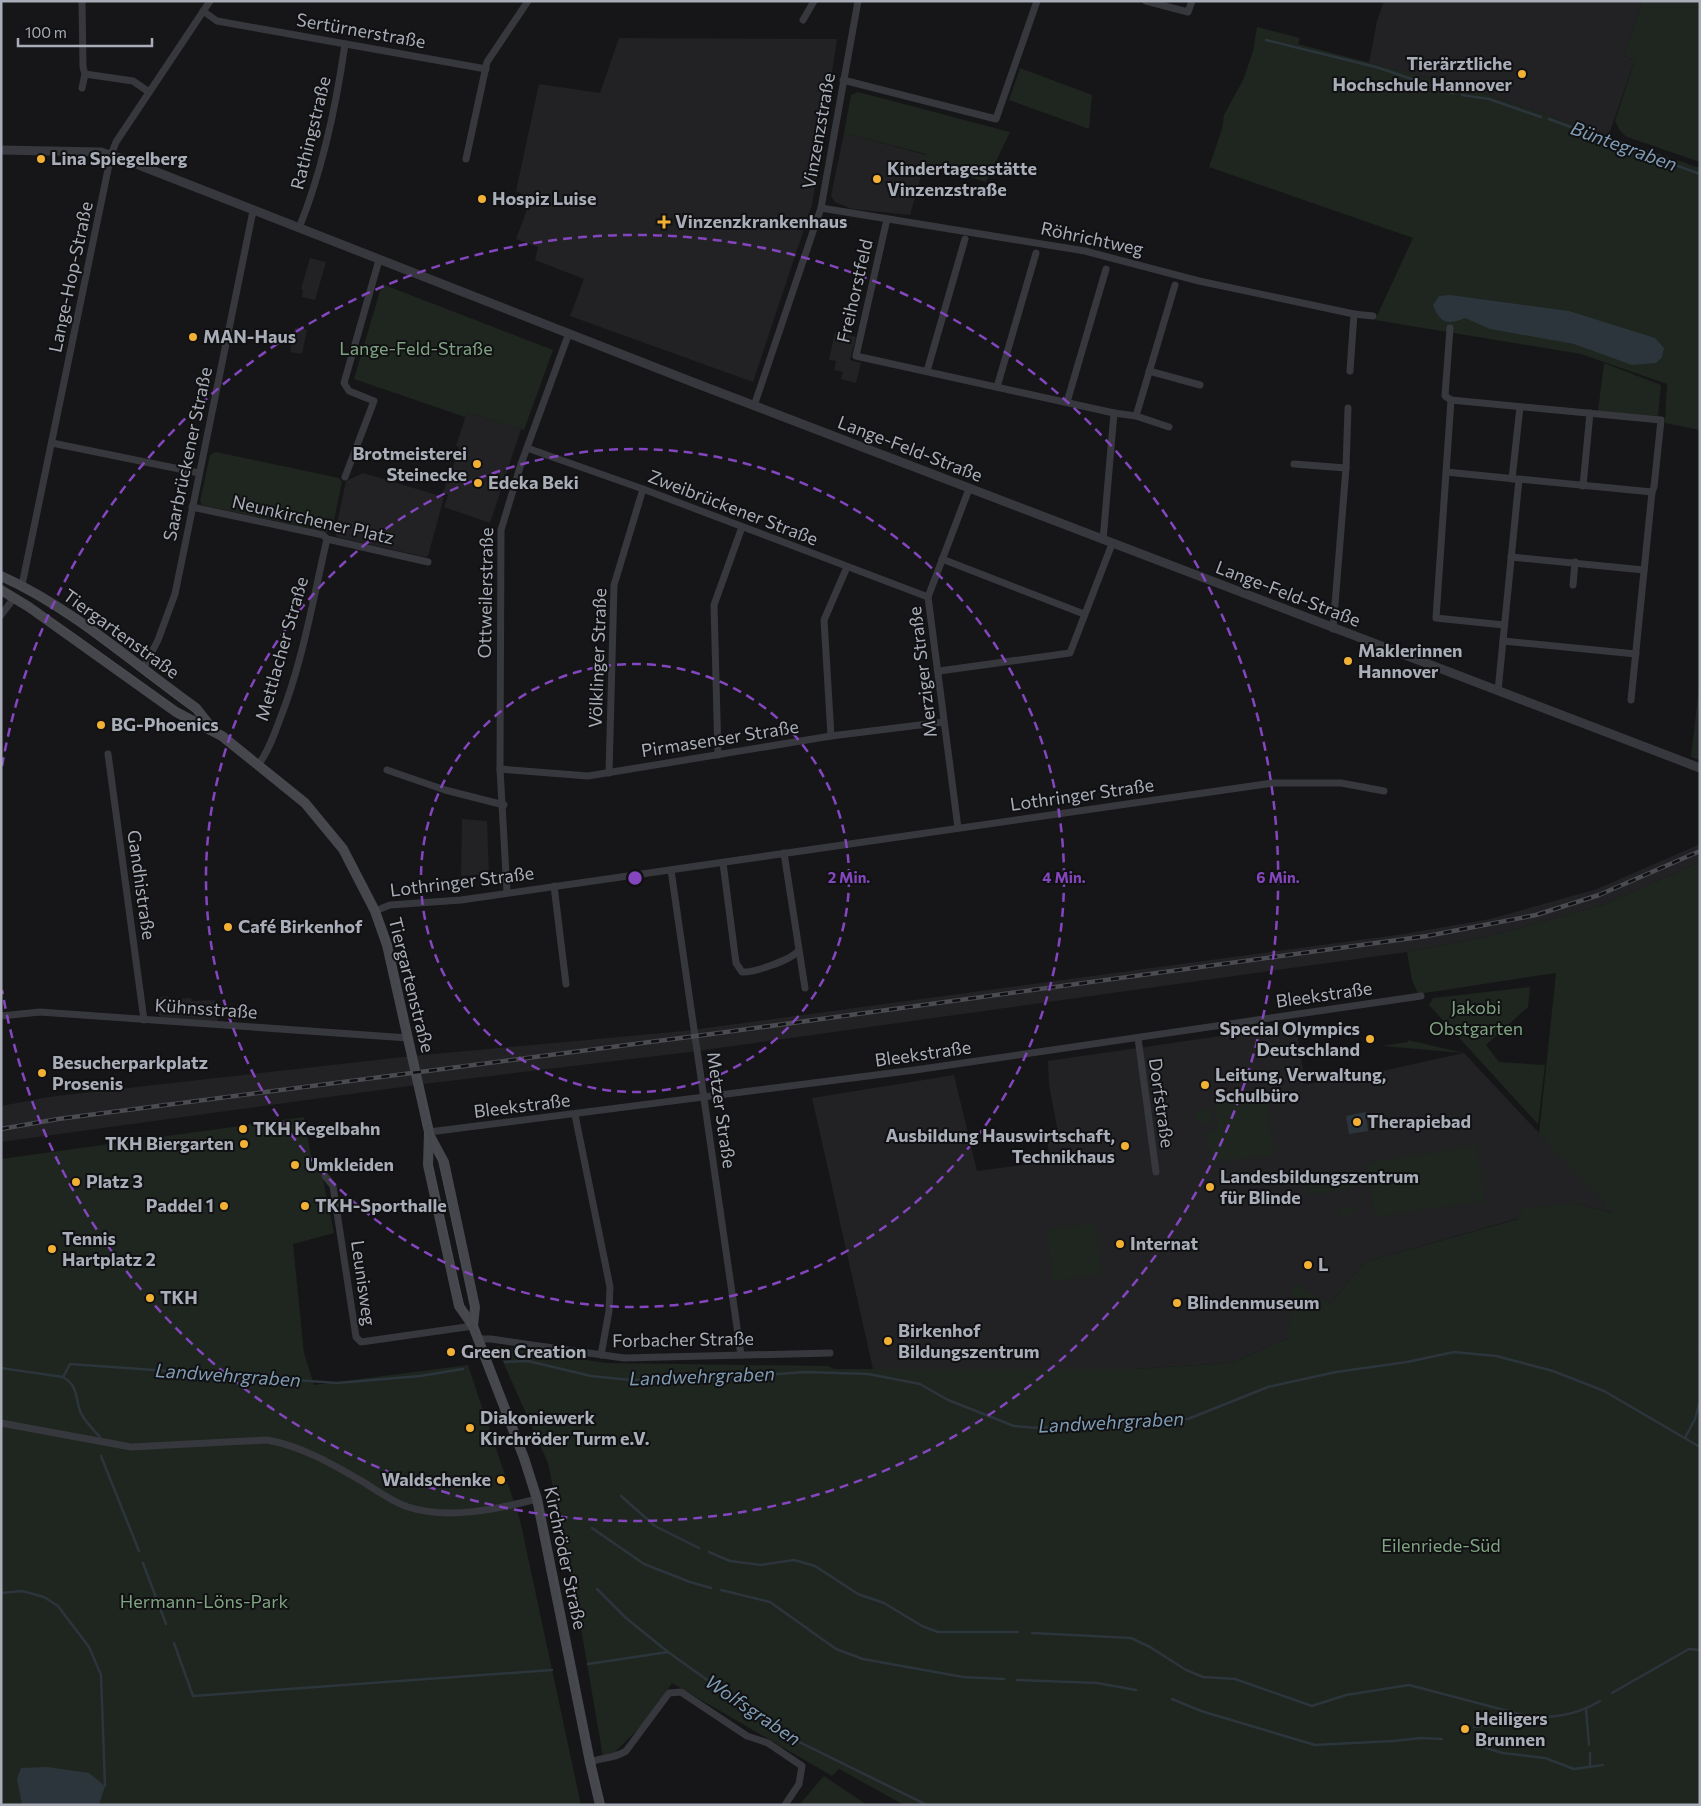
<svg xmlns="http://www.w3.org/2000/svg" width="1701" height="1806" viewBox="0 0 1701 1806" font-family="Commissioner,sans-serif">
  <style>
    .built { fill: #222225 }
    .green { fill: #1e261f }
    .water { fill: #2c353c }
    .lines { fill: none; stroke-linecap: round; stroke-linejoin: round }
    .stream { stroke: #2c353c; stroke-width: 2.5 }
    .minor { stroke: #37383d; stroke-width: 7 }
    .tertiary { stroke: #37383d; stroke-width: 9 }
    .secondary { stroke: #45474d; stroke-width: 10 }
    .tram { stroke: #4a4c52; stroke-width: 1 }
    .rail-casing { stroke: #4a4c52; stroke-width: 4.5 }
    .rail { stroke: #111113; stroke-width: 2.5; stroke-dasharray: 8; stroke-linecap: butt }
    .ring { fill: none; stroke: #8446be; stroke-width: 2.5; stroke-dasharray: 9 6 }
    .poi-dot { fill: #f2b134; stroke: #111113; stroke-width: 2 }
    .labels { text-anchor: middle; stroke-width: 4; stroke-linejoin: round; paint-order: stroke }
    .street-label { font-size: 18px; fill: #a8adb8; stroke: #111113 }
    .poi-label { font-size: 18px; font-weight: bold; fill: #a8adb8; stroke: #111113; text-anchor: start }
    .park-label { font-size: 18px; fill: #7fa381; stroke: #111113 }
    .water-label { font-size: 19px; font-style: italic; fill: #7f9bb3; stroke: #111113 }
    .centre { fill: #8446be; stroke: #111113; stroke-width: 2.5 }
    .ring-label { font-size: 15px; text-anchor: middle; font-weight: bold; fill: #8446be; stroke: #111113; stroke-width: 4; stroke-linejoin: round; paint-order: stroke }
  </style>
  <rect width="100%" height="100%" fill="#161618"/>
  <g class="built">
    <path d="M 1384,1 L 1643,1 L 1624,56 L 1635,60 L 1608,137 L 1474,90 L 1369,63 L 1377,21 Z"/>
    <path d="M 619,38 L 837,39 L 812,205 L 753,382 L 570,316 L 584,279 L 535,260 L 538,247 L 516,239 L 531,199 L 516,191 L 539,84 L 600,93 Z"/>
    <path d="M 844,133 L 927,155 L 910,215 L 852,209 L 835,202 L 831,196 Z"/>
    <path d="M 310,258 L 326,262 L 315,300 L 302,297 L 303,290 L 301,289 Z"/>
    <path d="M 295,327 L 307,330 L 302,354 L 290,352 Z"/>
    <path d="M 835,332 L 856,337 L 850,360 L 861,363 L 856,383 L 841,379 L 843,372 L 834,370 L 836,361 L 829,360 Z"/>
    <path d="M 467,412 L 521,429 L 490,523 L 444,507 L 448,495 L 443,492 L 457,456 L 459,447 L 456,446 Z"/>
    <path d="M 363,473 L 444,497 L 428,556 L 425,557 L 337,537 L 335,532 L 346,481 Z"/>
    <path d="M 462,819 L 487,821 L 489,874 L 461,876 Z"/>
    <path d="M 1700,844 L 1700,862 L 1603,905 L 1491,936 L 1407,952 L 690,1052 L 432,1083 L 1,1142 L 1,1106 L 48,1097 L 412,1056 L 684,1031 L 1404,934 L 1490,919 L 1597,889 Z"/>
    <path d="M 168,996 L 169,999 L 191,998 L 192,1001 L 215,1000 L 219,1026 L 160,1021 L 156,998 Z"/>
    <path d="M 1296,1025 L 1305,1084 L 1355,1077 L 1464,1053 L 1614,1213 L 1573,1203 L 1365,1262 L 1330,1304 L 1287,1339 L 1231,1363 L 1134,1369 L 873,1369 L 812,1098 L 954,1075 L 977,1171 L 1050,1161 L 1046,1133 L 1058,1132 L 1049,1085 L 1048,1061 Z"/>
  </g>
  <g class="green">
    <path d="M 1643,1 L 1700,1 L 1700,162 L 1627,137 L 1621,132 L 1615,121 L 1635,60 L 1624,56 Z"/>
    <path d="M 1257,27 L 1300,38 L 1298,44 L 1474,90 L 1700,168 L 1700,430 L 1665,423 L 1667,384 L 1581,354 L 1375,320 L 1413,238 L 1209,167 L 1222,129 L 1224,115 L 1244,78 L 1253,51 Z"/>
    <path d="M 1020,68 L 1092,95 L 1089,129 L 1009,100 Z"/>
    <path d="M 858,92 L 1010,132 L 986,182 L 924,163 L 926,154 L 844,133 L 851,95 Z"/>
    <path d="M 382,284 L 553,350 L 524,430 L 467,412 L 465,417 L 354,379 Z"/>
    <path d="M 1604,363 L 1661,385 L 1658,416 L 1598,411 Z"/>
    <path d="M 216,452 L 339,478 L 342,482 L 332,530 L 328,532 L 202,505 L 200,501 L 210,455 Z"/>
    <path d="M 1700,678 L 1700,760 L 1691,757 Z"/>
    <path d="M 1700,862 L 1700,1805 L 904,1805 L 839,1769 L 832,1776 L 672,1683 L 646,1721 L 604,1763 L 578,1611 L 548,1463 L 496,1346 L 606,1363 L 827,1366 L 835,1369 L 1134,1369 L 1231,1363 L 1287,1339 L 1294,1282 L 1330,1304 L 1365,1262 L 1518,1219 L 1522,1208 L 1573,1203 L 1613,1213 L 1539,1134 L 1556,973 L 1418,994 L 1412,980 L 1407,952 L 1491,936 L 1603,905 Z"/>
    <path d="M 1530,987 L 1528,1007 L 1486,1045 L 1499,1062 L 1545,1065 L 1538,1124 L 1429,1005 L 1433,998 Z"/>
    <path d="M 1408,1040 L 1464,1053 L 1382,1046 L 1408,1042 Z"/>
    <path d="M 1266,1095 L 1274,1154 L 1212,1163 L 1206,1131 L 1218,1129 L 1214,1101 Z"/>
    <path d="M 1210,1108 L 1213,1122 L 1209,1125 L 1197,1121 L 1196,1111 Z"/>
    <path d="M 304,1117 L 313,1166 L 322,1174 L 334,1233 L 293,1244 L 304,1353 L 314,1385 L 468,1365 L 520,1520 L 581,1805 L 1,1805 L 1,1159 Z"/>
    <path d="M 1477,1146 L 1485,1201 L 1375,1217 L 1366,1163 Z"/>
    <path d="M 1354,1179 L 1355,1187 L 1310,1195 L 1308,1184 Z"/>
    <path d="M 1339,1206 L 1359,1209 L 1341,1220 L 1338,1211 Z"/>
    <path d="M 1095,1223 L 1102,1274 L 1053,1281 L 1047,1230 Z"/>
    <path d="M 824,1776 L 867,1805 L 799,1805 Z"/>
  </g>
  <g class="water">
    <path d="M 1450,295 L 1569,311 L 1655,338 L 1664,348 L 1662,357 L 1656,363 L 1632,365 L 1574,344 L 1490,329 L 1465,318 C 1448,325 1440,324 1433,305 L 1439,296 Z"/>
    <path d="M 1366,1112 L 1368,1131 L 1349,1134 L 1346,1116 Z"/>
    <path d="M 48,1767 L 89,1773 L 105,1786 L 99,1805 L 22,1805 L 17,1779 L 21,1768 Z"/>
  </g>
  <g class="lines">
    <g class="stream">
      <path d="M 1266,40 L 1376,67 L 1453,93"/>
      <path d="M 1462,95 L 1489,99 L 1541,117"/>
      <path d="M 1549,119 L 1700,174"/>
      <path d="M 1700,1343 L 1700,1348"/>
      <path d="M 505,1362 L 528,1361 L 591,1376 L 631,1380 L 687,1380 L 806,1372 L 868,1374 L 920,1384 L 948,1400 L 1014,1426 L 1040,1428 L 1188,1419 L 1268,1387 L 1336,1372 L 1407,1362 L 1454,1352 L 1496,1356 L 1553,1371 L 1604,1391 L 1700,1447"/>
      <path d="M 1,1368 L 63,1377 L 70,1364 L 337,1383 L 420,1376 L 463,1369"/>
      <path d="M 63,1377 C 78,1386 75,1396 80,1411 C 83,1420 94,1430 100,1437"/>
      <path d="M 1685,1438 L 1695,1419 L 1700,1401"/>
      <path d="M 101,1456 L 139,1551"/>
      <path d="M 621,1496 L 655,1526 L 699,1548"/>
      <path d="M 592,1528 L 644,1564 L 690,1582 L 711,1588"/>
      <path d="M 709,1552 L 730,1561 L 761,1565 L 794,1560 L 815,1566 L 858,1594 L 884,1603 L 922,1626 L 938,1632 L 1018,1632"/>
      <path d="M 143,1563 L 166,1624"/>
      <path d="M 597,1589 L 626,1618 L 668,1652 L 783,1734 L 927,1805"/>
      <path d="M 721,1590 L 770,1602 L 836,1649 L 863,1659 L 963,1677 L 1004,1679"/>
      <path d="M 1,1593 L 22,1591 L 44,1597 L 58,1606 L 89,1647 L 101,1675 L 105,1786"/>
      <path d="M 1032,1633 L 1131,1638 L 1150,1647 L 1186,1670 L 1203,1677 L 1235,1679 L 1312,1706 L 1346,1695 L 1409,1685 L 1531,1717"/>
      <path d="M 174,1643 L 193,1696 L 552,1670"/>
      <path d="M 588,1664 L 668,1652"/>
      <path d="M 1017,1680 L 1097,1683 L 1136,1690"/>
      <path d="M 1612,1693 L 1689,1649 L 1700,1650"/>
      <path d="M 1172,1699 L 1201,1711 L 1315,1745 L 1393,1741 L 1421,1738 L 1442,1739"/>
      <path d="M 1586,1709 L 1589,1745"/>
      <path d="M 1540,1717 C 1561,1717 1582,1712 1600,1701"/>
      <path d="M 1474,1727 L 1511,1722 L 1518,1715"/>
      <path d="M 1486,1748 L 1503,1753 L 1545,1758 L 1574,1769 L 1603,1765"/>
      <path d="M 1590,1753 L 1590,1767"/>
    </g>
    <g class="minor">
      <path d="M 82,1 L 83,67 L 85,74 L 133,81 L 149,92"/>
      <path d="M 1146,1 L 1188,12 L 1192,1"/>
      <path d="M 203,11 L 217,21 L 486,69"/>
      <path d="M 803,20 L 814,1"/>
      <path d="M 843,80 L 996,119 L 1037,1"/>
      <path d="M 82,88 L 85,74"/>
      <path d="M 466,159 L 487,62 L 528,1"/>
      <path d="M 821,208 L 1085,251 L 1199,281 L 1354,314 L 1350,371"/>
      <path d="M 887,219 L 856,356 L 1114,413 L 1103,540"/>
      <path d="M 299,228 C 323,169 336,107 345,44"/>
      <path d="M 1354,314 L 1373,316"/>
      <path d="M 1450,328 L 1445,396 L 1451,400 L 1436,618 L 1504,625"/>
      <path d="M 927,371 L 965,239"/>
      <path d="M 1149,371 L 1200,385"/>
      <path d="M 997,387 L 1036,253"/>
      <path d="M 1451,400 L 1661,420 L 1654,487 L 1652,492"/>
      <path d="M 1067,402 L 1106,269"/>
      <path d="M 754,406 L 821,208 L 858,1"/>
      <path d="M 1114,413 L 1136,416 L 1175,285"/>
      <path d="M 1136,416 L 1169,427"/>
      <path d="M 52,443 L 199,473"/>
      <path d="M 527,448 L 643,489 L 928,597"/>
      <path d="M 1294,464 L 1346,468"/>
      <path d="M 1446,472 L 1516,479"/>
      <path d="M 345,477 L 374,401 L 349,391 L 344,383 L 379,260"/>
      <path d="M 1512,479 L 1520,407"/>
      <path d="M 1583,486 L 1590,413"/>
      <path d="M 192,507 L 323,535 L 327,539 L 428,562"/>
      <path d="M 1511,557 L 1644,570"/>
      <path d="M 942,559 L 1084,614"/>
      <path d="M 22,585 L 111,155 L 116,142 L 210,1"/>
      <path d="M 1573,585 L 1575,562"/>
      <path d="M 1,615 L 14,598"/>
      <path d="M 1333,629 L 1346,468 L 1348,408"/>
      <path d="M 1503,641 L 1636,654"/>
      <path d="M 143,669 L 158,640 L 175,594 L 253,211"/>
      <path d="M 939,671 L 1070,653 L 1112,544"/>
      <path d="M 1498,691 L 1519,479 L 1652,492 L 1631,700"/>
      <path d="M 831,736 L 824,620 L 847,567"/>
      <path d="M 108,754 L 144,1020"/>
      <path d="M 718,755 L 714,605 L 742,527"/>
      <path d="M 259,764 C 269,750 274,735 280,719 C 303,661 313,599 327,539"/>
      <path d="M 500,769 L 588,776 L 831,736 L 944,722"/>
      <path d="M 387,770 L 445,790 L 504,805"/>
      <path d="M 609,773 L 614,585 L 643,489"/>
      <path d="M 958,828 L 928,597 L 969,489"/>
      <path d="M 784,853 L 805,988"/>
      <path d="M 723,863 L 736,963 L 742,972 C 753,973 791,960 798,951"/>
      <path d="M 671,870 L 741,1355"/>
      <path d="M 554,886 L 566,984"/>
      <path d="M 507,892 L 500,769 L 501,530 L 521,464 L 569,333"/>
      <path d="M 375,911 L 390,905 L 461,900 L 1273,783 L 1341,783 L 1384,791"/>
      <path d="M 1,1016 L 40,1012 L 408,1038"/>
      <path d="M 1138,1038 L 1156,1172"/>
      <path d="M 575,1115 L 610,1287 L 609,1311 L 601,1355"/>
      <path d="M 429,1132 L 915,1070 L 1421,996"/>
      <path d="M 325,1176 L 333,1186 L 356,1337 L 361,1342 L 473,1326"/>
      <path d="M 477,1339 L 491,1339 L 624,1358 L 830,1353"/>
      <path d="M 1,1423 L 131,1447 L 267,1440 C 302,1446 334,1465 365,1483 C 379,1492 393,1502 408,1507 C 448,1520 498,1509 537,1499"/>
      <path d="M 590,1762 C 603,1757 614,1759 626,1751 L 669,1693 L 681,1692 L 747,1736 L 768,1743 L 802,1766 L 799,1784 L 785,1805"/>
    </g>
    <path class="tertiary" d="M 1,150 L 101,152 L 126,160 L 695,383 L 1700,768"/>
    <g class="secondary">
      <path d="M 1,576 C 71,607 134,664 196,708 L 211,727"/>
      <path d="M 1,590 L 29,607 L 176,712 L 222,736 L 305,803 L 343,849 L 375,911 L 387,945 L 429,1132 L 428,1165 L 459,1306 L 473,1326 L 524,1458 L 537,1499 L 590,1762 L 600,1805"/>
      <path d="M 430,1136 L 444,1162 L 475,1307 L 473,1326"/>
    </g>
    <g class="tram">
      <path d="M 1,579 L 36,597 L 82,628 L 282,779 C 334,827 366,873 389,941 L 474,1318 L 541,1504 L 589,1744 L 604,1805"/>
      <path d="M 3,588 L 76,635 L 178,709"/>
      <path d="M 422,1119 L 457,1279 L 469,1326"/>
    </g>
    <defs>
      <path id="rail" d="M 1,1129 L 58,1119 L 719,1033 L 1427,936 L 1536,915 L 1599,895 L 1700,851"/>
    </defs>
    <use href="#rail" class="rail-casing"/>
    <use href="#rail" class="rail"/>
  </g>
  <g class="ring">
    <circle cx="635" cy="878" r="214"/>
    <circle cx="635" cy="878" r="429"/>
    <path d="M2 766A643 643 0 1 1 2 990"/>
  </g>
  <g class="poi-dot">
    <circle cx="1522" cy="74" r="5"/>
    <circle cx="41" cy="159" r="5"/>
    <circle cx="877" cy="179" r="5"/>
    <circle cx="482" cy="199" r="5"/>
    <path d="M661.5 214.5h5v5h5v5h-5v5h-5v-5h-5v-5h5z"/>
    <circle cx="193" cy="337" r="5"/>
    <circle cx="477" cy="464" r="5"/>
    <circle cx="478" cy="483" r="5"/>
    <circle cx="1348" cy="661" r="5"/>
    <circle cx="101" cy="725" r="5"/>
    <circle cx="228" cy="927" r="5"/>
    <circle cx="1370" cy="1039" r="5"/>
    <circle cx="42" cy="1073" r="5"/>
    <circle cx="1205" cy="1085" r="5"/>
    <circle cx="1357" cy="1122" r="5"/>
    <circle cx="243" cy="1129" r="5"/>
    <circle cx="244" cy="1144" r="5"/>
    <circle cx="1125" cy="1146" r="5"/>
    <circle cx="295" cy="1165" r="5"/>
    <circle cx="76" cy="1182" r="5"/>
    <circle cx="1210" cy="1187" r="5"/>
    <circle cx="224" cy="1206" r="5"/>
    <circle cx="305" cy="1206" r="5"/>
    <circle cx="1120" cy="1244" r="5"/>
    <circle cx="52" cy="1249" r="5"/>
    <circle cx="1308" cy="1265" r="5"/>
    <circle cx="150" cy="1298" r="5"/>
    <circle cx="1177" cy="1303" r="5"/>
    <circle cx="888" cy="1341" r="5"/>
    <circle cx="451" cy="1352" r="5"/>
    <circle cx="470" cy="1428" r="5"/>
    <circle cx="501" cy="1480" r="5"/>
    <circle cx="1465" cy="1729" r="5"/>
  </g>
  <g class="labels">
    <g class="street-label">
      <text transform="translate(361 31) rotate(10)" y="6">Sertürnerstraße</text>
      <text transform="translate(819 131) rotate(-80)" y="6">Vinzenzstraße</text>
      <text transform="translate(311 133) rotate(-76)" y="6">Rathingstraße</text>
      <text transform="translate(1092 239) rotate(12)" y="6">Röhrichtweg</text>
      <text transform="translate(71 277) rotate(-78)" y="6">Lange-Hop-Straße</text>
      <text transform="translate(855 291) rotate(-77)" y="6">Freihorstfeld</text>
      <text transform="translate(910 449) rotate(21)" y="6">Lange-Feld-Straße</text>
      <text transform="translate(188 454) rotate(-78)" y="6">Saarbrückener Straße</text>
      <text transform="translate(733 508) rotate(21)" y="6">Zweibrückener Straße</text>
      <text transform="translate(313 520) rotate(13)" y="6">Neunkirchener Platz</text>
      <text transform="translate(486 593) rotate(-89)" y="6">Ottweilerstraße</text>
      <text transform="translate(1288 594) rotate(21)" y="6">Lange-Feld-Straße</text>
      <text transform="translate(121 634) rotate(36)" y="6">Tiergartenstraße</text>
      <text transform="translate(282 649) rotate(-74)" y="6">Mettlacher Straße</text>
      <text transform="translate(598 658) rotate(-88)" y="6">Völklinger Straße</text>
      <text transform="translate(923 672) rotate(-97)" y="6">Merziger Straße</text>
      <text transform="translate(720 739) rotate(-9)" y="6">Pirmasenser Straße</text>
      <text transform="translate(1082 795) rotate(-8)" y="6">Lothringer Straße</text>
      <text transform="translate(462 882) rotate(-7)" y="6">Lothringer Straße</text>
      <text transform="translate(141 885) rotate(82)" y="6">Gandhistraße</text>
      <text transform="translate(411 985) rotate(76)" y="6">Tiergartenstraße</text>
      <text transform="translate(1324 995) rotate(-8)" y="6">Bleekstraße</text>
      <text transform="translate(206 1009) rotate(4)" y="6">Kühnsstraße</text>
      <text transform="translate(923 1054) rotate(-8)" y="6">Bleekstraße</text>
      <text transform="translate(1161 1103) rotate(82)" y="6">Dorfstraße</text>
      <text transform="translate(522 1106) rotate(-7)" y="6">Bleekstraße</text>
      <text transform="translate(721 1110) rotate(82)" y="6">Metzer Straße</text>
      <text transform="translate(363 1283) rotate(82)" y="6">Leunisweg</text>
      <text transform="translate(683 1340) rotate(-1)" y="6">Forbacher Straße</text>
      <text transform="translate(565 1558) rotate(78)" y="6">Kirchröder Straße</text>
    </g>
    <g class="poi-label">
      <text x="1512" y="70" text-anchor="end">Tierärztliche<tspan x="1512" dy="21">Hochschule Hannover</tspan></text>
      <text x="51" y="165">Lina Spiegelberg</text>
      <text x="887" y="175">Kindertagesstätte<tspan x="887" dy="21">Vinzenzstraße</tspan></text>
      <text x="492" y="205">Hospiz Luise</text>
      <text x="675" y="228">Vinzenzkrankenhaus</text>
      <text x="203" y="343">MAN-Haus</text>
      <text x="467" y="460" text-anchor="end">Brotmeisterei<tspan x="467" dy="21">Steinecke</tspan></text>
      <text x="488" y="489">Edeka Beki</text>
      <text x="1358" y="657">Maklerinnen<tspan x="1358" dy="21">Hannover</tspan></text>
      <text x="111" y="731">BG-Phoenics</text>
      <text x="238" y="933">Café Birkenhof</text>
      <text x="1360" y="1035" text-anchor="end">Special Olympics<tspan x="1360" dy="21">Deutschland</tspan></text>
      <text x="52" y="1069">Besucherparkplatz<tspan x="52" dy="21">Prosenis</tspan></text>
      <text x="1215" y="1081">Leitung, Verwaltung,<tspan x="1215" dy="21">Schulbüro</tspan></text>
      <text x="1367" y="1128">Therapiebad</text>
      <text x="253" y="1135">TKH Kegelbahn</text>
      <text x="1115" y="1142" text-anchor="end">Ausbildung Hauswirtschaft,<tspan x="1115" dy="21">Technikhaus</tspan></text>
      <text x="234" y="1150" text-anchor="end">TKH Biergarten</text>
      <text x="305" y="1171">Umkleiden</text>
      <text x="1220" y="1183">Landesbildungszentrum<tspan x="1220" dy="21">für Blinde</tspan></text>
      <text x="86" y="1188">Platz 3</text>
      <text x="214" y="1212" text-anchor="end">Paddel 1</text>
      <text x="315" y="1212">TKH-Sporthalle</text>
      <text x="62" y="1245">Tennis<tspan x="62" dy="21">Hartplatz 2</tspan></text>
      <text x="1130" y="1250">Internat</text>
      <text x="1318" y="1271">L</text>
      <text x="160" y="1304">TKH</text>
      <text x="1187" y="1309">Blindenmuseum</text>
      <text x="898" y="1337">Birkenhof<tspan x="898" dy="21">Bildungszentrum</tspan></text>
      <text x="461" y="1358">Green Creation</text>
      <text x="480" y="1424">Diakoniewerk<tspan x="480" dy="21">Kirchröder Turm e.V.</tspan></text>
      <text x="491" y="1486" text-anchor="end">Waldschenke</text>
      <text x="1475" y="1725">Heiligers<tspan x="1475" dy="21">Brunnen</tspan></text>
    </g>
    <g class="park-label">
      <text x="416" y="355">Lange-Feld-Straße</text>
      <text x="1476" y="1014">Jakobi<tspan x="1476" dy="21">Obstgarten</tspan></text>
      <text x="1441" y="1552">Eilenriede-Süd</text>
      <text x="204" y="1608">Hermann-Löns-Park</text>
    </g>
    <g class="water-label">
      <text transform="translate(1624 146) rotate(20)" y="7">Büntegraben</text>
      <text transform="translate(228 1375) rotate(4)" y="7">Landwehrgraben</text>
      <text transform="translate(702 1376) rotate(-2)" y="7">Landwehrgraben</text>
      <text transform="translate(1111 1422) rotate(-3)" y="7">Landwehrgraben</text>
      <text transform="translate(753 1710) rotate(34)" y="7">Wolfsgraben</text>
    </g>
  </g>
  <circle cx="635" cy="878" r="8" class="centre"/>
  <g class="ring-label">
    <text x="849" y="883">2 Min.</text>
    <text x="1064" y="883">4 Min.</text>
    <text x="1278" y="883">6 Min.</text>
  </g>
  <rect width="1701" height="1806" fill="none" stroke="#a8adb8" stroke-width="5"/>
  <path d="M18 38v8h134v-8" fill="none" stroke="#a8adb8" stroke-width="2.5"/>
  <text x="25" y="38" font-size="15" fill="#a8adb8" stroke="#111113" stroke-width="4" paint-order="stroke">100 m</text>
</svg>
